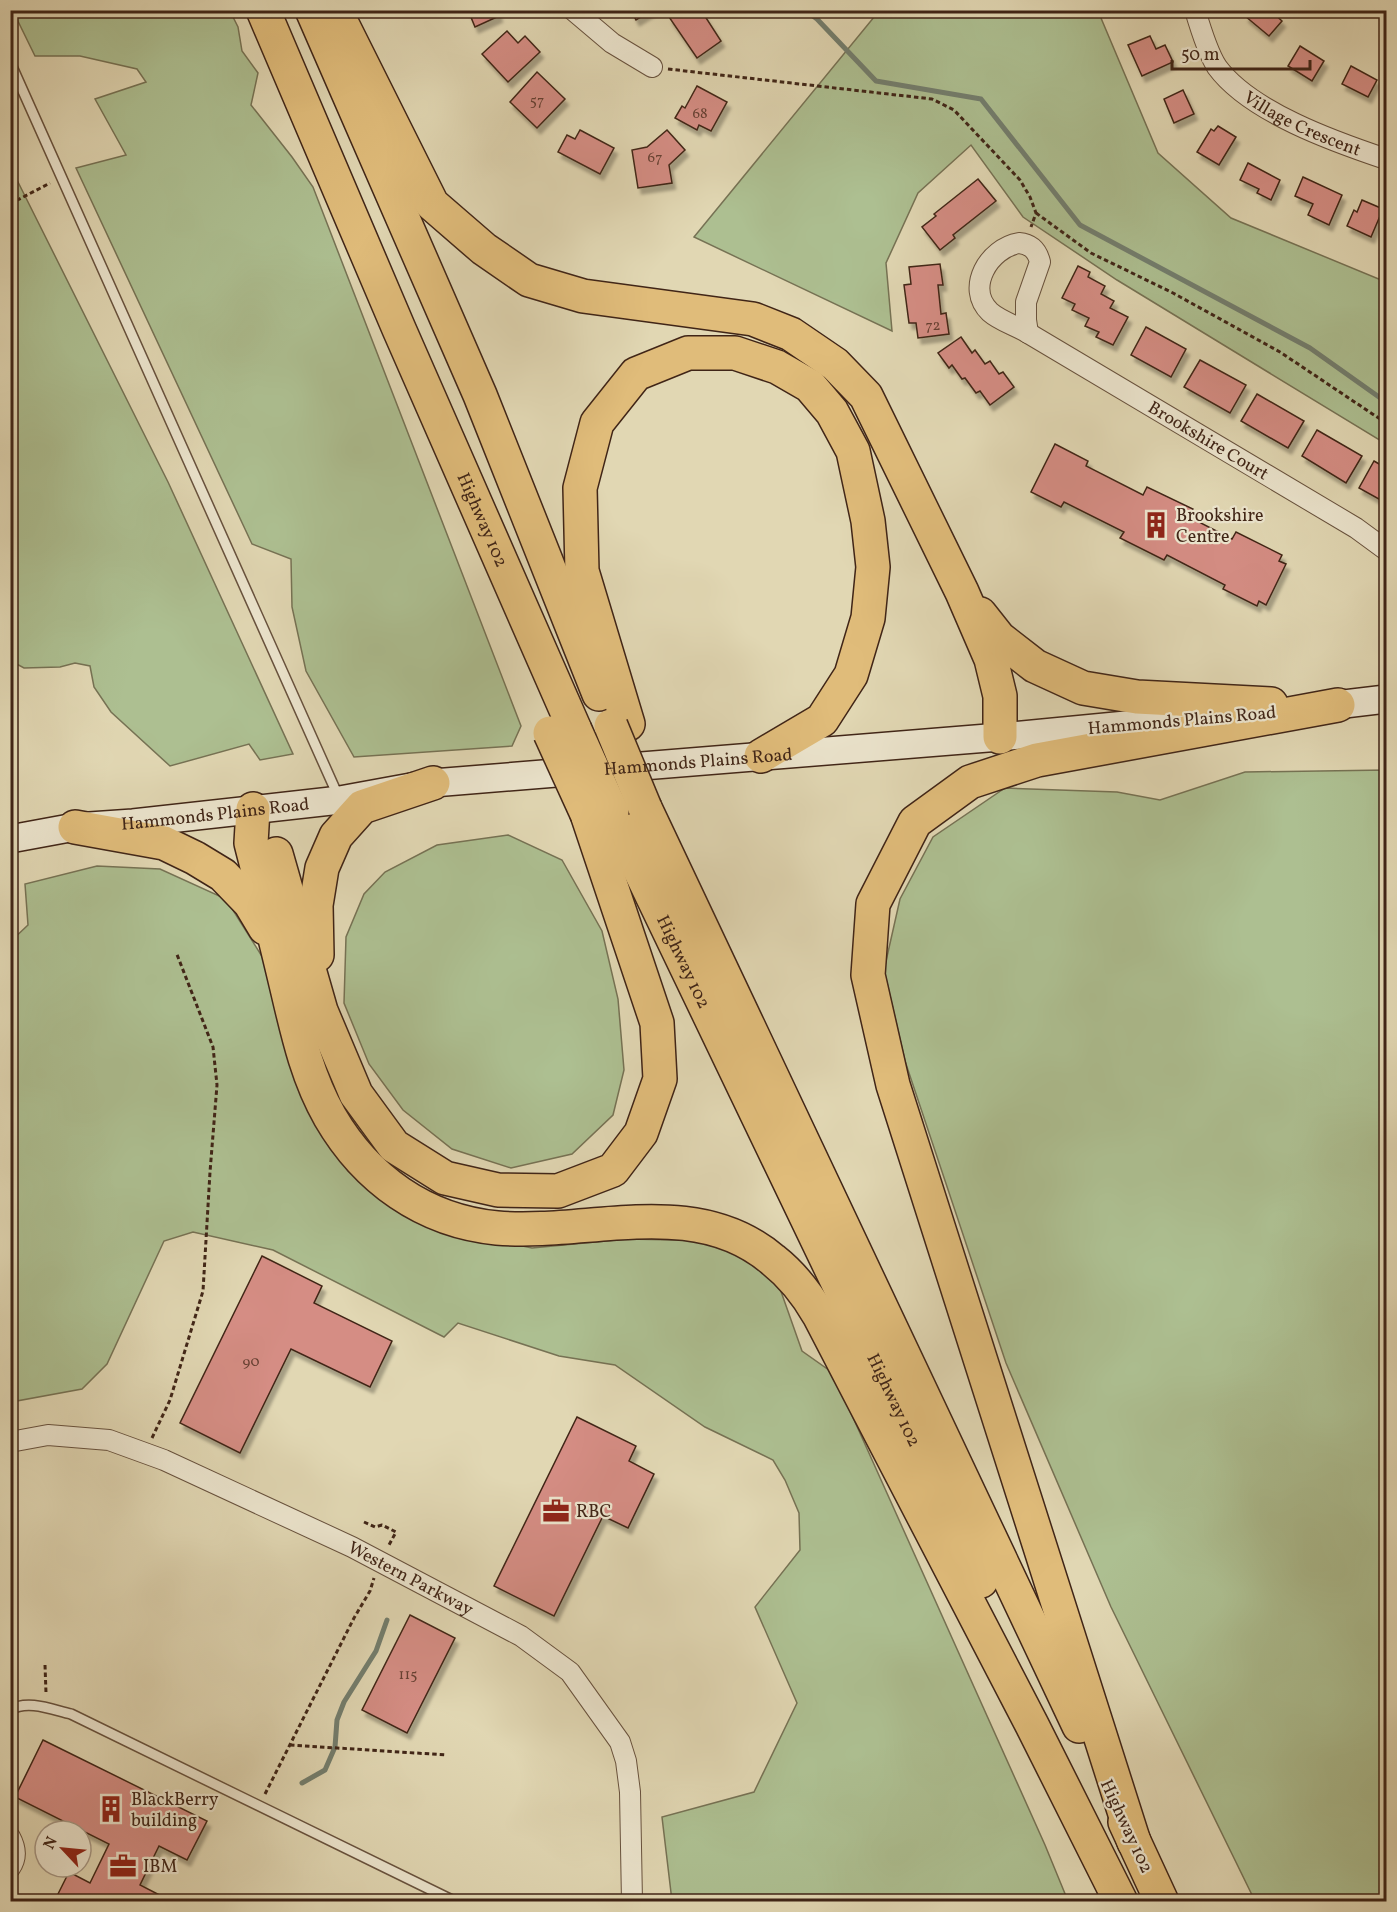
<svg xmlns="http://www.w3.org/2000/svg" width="1397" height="1912" viewBox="0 0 1397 1912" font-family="Vollkorn,serif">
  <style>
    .green { fill: #adbf91; stroke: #767254; stroke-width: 1.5 }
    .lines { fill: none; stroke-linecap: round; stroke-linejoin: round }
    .stream { stroke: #737e6e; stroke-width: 5 }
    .building { fill: #d58d84; stroke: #402517; stroke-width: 1.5; filter: url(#shadow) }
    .service-casing { stroke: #68523e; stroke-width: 12 }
    .minor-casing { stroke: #68523e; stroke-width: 22 }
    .secondary-casing { stroke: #402517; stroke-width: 30 }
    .motorway-casing { stroke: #402517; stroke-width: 36 }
    .path { stroke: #402517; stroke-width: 3; stroke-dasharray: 4.5 3; stroke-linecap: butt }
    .service { stroke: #ece5ce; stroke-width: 9 }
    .minor { stroke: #ece5ce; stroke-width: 20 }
    .secondary { stroke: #ece5ce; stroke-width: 27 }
    .motorway { stroke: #e0bc7a; stroke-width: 33 }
    .motorway-bridge-casing { stroke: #402517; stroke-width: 36; stroke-linecap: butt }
    .motorway-bridge { stroke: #e0bc7a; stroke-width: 33 }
    .labels { text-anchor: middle; stroke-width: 4.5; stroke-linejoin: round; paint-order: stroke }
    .number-label { font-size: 15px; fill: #653f32 }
    .street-label { font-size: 18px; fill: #402517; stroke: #ece5ce }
    .poi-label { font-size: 18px; fill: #402517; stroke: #ece5ce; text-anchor: start }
  </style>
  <defs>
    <filter id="shadow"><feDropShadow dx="3.5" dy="6" stdDeviation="1.5" flood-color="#0004"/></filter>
  </defs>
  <rect width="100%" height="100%" fill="#e1d7b3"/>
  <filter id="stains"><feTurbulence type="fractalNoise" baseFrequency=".00333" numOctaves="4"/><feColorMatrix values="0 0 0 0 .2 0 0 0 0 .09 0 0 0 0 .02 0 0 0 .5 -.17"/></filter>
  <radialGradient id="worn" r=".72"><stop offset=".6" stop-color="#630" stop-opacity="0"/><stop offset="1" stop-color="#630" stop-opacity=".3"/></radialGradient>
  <g class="green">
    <path d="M 13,11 L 230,11 L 238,27 L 242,51 L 258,73 L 251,105 L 292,157 L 313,187 L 521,726 L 512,746 L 354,757 L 306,671 L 292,607 L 291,559 L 252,544 L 76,168 L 126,155 L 95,99 L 146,82 L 137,69 L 80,56 L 35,56 Z"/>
    <path d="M 879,11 L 1098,11 L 1158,153 L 1231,218 L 1386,282 L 1386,444 L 1117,280 L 1023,217 L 971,145 L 918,193 L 886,263 L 892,331 L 694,237 Z"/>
    <path d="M 11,168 L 168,482 L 293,754 L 260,760 L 249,744 L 170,766 L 111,712 L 94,687 L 90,666 L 75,663 L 60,667 L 24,668 L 11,661 Z"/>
    <path d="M 1386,770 L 1386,1901 L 1255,1901 L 1111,1607 L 1006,1363 L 905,1061 L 884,970 L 900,899 L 933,837 L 1005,788 L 1117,792 L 1160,800 L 1245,772 Z"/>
    <path d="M 508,835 L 562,860 L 602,931 L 618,999 L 624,1070 L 613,1115 L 572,1154 L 511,1168 L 452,1149 L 403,1110 L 369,1064 L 344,1003 L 346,937 L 364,894 L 385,872 L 437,845 Z"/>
    <path d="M 97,866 L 160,869 L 226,899 L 268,966 L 286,1046 L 304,1103 L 348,1171 L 392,1205 L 450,1231 L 532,1248 L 627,1239 L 721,1241 L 778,1283 L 802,1351 L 833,1373 L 1045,1845 L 1068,1901 L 672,1901 L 662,1817 L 754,1792 L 797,1703 L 755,1607 L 800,1550 L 799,1513 L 785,1480 L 773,1460 L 705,1427 L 615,1365 L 559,1356 L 458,1323 L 444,1337 L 273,1250 L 193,1232 L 164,1241 L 107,1364 L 82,1389 L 11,1402 L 10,942 L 28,925 L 25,884 Z"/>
  </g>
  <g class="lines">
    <g class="stream">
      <path d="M 805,10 L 817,19 L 876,81 L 981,99 L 1080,225 L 1310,348 L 1386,402"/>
      <path d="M 302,1783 L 325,1770 L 335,1747 L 337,1720 L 344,1702 L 376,1651 L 387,1620"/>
    </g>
  </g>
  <g class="building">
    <path d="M 468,10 L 497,10 L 499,16 L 475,27 Z"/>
    <path d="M 631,10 L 652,10 L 636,20 Z"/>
    <path d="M 679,10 L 701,10 L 721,41 L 697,58 L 669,17 Z"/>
    <path d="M 1250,10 L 1270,10 L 1282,21 L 1269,36 L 1245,16 Z"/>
    <path d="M 507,31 L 518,43 L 525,36 L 540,52 L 508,82 L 482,54 Z"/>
    <path d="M 1150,36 L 1156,49 L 1165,45 L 1173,62 L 1142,76 L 1128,45 Z"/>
    <path d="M 1300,46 L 1324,61 L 1312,81 L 1288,66 Z"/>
    <path d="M 1351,66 L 1377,80 L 1368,97 L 1342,84 Z"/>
    <path d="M 537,72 L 565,99 L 537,128 L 510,102 Z"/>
    <path d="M 697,86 L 727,102 L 711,131 L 699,125 L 697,130 L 675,118 L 682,106 L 685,108 Z"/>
    <path d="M 1183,90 L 1194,114 L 1174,123 L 1164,99 Z"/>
    <path d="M 1218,126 L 1236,137 L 1219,165 L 1197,152 L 1211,129 L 1214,131 Z"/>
    <path d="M 580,130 L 614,148 L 600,174 L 558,152 L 567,135 L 575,139 Z"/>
    <path d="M 667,130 L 685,150 L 669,165 L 672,183 L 638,188 L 632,150 L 647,147 Z"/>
    <path d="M 1248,163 L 1280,180 L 1271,200 L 1257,193 L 1259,189 L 1240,180 Z"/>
    <path d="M 1303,177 L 1342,195 L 1329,225 L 1308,215 L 1313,204 L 1295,196 Z"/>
    <path d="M 978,179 L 996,201 L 953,235 L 955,238 L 940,250 L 922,227 L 936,216 L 934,214 Z"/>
    <path d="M 1362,200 L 1383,209 L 1371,237 L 1347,226 L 1354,210 L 1357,212 Z"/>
    <path d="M 940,264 L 943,285 L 938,285 L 941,314 L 946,313 L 949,334 L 918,338 L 916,323 L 909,323 L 904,285 L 911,284 L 909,267 Z"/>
    <path d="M 1078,266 L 1090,272 L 1088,277 L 1105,286 L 1101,294 L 1114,301 L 1110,308 L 1128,317 L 1113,345 L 1096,337 L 1099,332 L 1085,326 L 1089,318 L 1072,310 L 1075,304 L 1062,298 Z"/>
    <path d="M 1146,327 L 1186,349 L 1171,377 L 1131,355 Z"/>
    <path d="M 961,337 L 972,353 L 975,350 L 985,364 L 990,361 L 999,374 L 1003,372 L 1014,387 L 990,405 L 980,391 L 976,393 L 965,378 L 962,379 L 952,365 L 949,368 L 938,353 Z"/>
    <path d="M 1200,360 L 1246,385 L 1230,413 L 1184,387 Z"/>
    <path d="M 1257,394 L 1304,421 L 1288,448 L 1241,421 Z"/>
    <path d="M 1317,430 L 1362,456 L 1346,483 L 1302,456 Z"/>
    <path d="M 1055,444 L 1088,461 L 1086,466 L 1143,495 L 1147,487 L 1193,509 L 1189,517 L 1232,539 L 1236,532 L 1282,555 L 1279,561 L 1286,564 L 1266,605 L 1259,601 L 1257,606 L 1223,589 L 1225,585 L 1167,555 L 1164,560 L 1120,538 L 1124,532 L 1064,502 L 1061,507 L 1031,492 Z"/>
    <path d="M 1374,461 L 1386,468 L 1386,503 L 1359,488 Z"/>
    <path d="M 262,1256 L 322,1286 L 314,1303 L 392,1341 L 370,1387 L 291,1349 L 240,1453 L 180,1423 Z"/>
    <path d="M 577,1417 L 636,1446 L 629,1461 L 654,1474 L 628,1528 L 603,1516 L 554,1616 L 494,1586 Z"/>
    <path d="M 410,1615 L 455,1638 L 407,1733 L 362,1710 Z"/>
    <path d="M 43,1740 L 207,1821 L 187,1860 L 159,1846 L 140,1885 L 173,1902 L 54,1902 L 69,1872 L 90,1883 L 109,1844 L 15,1797 Z"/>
  </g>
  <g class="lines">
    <defs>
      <g id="service">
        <path d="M 10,62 L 339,798"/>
        <path d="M 10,1710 C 28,1699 53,1710 71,1714 L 456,1902"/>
      </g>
      <g id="minor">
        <path d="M 573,10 L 612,43 L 652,67"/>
        <path id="s1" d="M 1195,10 C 1200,27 1208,53 1217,67 C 1250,112 1335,142 1386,159"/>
        <path d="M 1019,243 C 1030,244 1037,250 1040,262 L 1026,302 L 1026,320 L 1028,333 C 1017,326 1000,321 990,312 C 965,288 989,248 1019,243 Z"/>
        <path id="s2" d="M 1028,333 L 1356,528 L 1386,550"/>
        <path id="s3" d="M 10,1442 L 48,1435 L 109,1440 L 164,1460 L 352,1547 L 521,1636 L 570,1672 L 620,1742 L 626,1761 L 630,1792 L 632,1902"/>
        <path d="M 10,1837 C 16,1848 17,1858 10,1868"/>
      </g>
      <g id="secondary">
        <path d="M 1319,707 L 1386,699"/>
        <path id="s4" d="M 10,839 L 75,827 L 133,823 L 340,800 L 433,783 L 1000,737 L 1188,719"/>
      </g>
      <g id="motorway">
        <path id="s5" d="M 263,10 L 399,329 L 575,730"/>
        <path d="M 312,10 L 480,395 L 599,694"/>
        <path d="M 335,10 L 432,204 L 484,249 L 529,280 L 583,296 L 753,319 L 791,334 L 835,364 L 866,396 L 962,592 L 991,659 L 1000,696 L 1000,737"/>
        <path d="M 980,614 L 999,638 L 1035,666 L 1083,688 L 1137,697 L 1271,704"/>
        <path d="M 628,724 L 582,571 L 580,488 L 597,423 L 636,374 L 688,353 L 735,353 L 777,367 L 810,386 L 832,412 L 853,451 L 868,521 L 873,567 L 868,618 L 851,675 L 822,720 L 761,756"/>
        <path d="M 645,808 L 1079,1726"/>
        <path d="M 253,809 L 251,843 C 263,890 275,937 286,984 C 297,1030 306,1075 330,1117 C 366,1179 424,1221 497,1228 C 589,1236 694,1193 773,1260 C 792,1275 807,1294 819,1315 L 1032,1725 L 1121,1902"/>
        <path id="s6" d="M 612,812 L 981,1581"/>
        <path d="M 75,827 L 164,843 L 195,858 L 223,875 L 250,903 L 265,928"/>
        <path d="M 276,854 L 321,1011 L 356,1094 L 394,1146 L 445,1178 L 498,1190 L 558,1191 L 613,1170 L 641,1133 L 660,1079 L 657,1023 L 587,814"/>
        <path d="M 317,955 L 316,905 L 322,868 L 336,836 L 362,807 L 433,783"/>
        <path d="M 1125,1822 L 1162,1902"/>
        <path d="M 1134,1842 L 893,1085 L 868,975 L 873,904 L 915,822 L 970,782 L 1037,760 L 1338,705"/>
      </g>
    </defs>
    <use href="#service" class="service-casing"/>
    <use href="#minor" class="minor-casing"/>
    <use href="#secondary" class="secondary-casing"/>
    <use href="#motorway" class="motorway-casing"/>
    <g class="path">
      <path d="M 668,69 L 932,99 L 954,110 L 1020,180 L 1030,197 L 1036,213 L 1031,227"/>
      <path d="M 10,204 L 50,183"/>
      <path d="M 1036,213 L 1091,253 L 1173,293 L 1280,352 L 1386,423"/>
      <path d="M 152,1438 L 170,1400 L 203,1291 L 210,1172 L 217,1085 L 213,1047 L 176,952"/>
      <path d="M 364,1522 L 375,1527 L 382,1525 L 396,1532 L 389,1545"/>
      <path d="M 45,1665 L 46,1693"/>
      <path d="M 290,1745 L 447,1755"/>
      <path d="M 265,1794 L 354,1618 L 370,1591 L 374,1578"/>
    </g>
    <use href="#service" class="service"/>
    <use href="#minor" class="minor"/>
    <use href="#secondary" class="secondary"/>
    <use href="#motorway" class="motorway"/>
    <defs>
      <g id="motorway-bridge">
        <path d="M 611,726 L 645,808"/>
        <path d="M 575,730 L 612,812"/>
        <path d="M 550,733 L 587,814"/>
      </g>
    </defs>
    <use href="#motorway-bridge" class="motorway-bridge-casing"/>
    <use href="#motorway-bridge" class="motorway-bridge"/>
  </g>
  <defs>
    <symbol id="building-bare" viewBox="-9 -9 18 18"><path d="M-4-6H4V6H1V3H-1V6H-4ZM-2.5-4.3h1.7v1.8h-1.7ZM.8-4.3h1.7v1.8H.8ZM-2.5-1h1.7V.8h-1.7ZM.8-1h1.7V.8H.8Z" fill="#8f2418" stroke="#ece5ce" stroke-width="2.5" paint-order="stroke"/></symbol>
    <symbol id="office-bare" viewBox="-9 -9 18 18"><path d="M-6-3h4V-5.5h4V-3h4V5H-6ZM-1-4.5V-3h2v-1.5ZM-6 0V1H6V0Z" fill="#8f2418" stroke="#ece5ce" stroke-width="2.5" paint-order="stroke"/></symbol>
  </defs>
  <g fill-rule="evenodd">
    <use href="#building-bare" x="1137" y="506" width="38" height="38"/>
    <use href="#office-bare" x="537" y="1492" width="38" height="38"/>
    <use href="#building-bare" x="92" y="1790" width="38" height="38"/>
    <use href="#office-bare" x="104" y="1847" width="38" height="38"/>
  </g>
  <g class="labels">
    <g class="number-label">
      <text x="537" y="105">57</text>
      <text x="700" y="118">68</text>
      <text x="655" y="162">67</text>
      <text x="933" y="330">72</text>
      <text x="251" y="1366">90</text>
      <text x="408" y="1679">115</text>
    </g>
    <g class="street-label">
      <text dy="6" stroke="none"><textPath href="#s1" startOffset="165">Village Crescent</textPath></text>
      <text dy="6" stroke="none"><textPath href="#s2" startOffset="210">Brookshire Court</textPath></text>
      <text dy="6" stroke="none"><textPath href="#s5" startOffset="555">Highway 102</textPath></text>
      <text transform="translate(1182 720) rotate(-5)" y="6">Hammonds Plains Road</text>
      <text dy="6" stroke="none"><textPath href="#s4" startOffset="693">Hammonds Plains Road</textPath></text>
      <text dy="6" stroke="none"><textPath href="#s4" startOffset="207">Hammonds Plains Road</textPath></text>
      <text dy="6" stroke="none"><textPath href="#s6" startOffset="166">Highway 102</textPath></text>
      <text dy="6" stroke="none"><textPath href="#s6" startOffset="652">Highway 102</textPath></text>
      <text dy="6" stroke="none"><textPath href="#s3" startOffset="432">Western Parkway</textPath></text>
      <text transform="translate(1127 1826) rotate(65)" y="6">Highway 102</text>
    </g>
    <g class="poi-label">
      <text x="1176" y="521">Brookshire<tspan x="1176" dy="21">Centre</tspan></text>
      <text x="576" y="1517">RBC</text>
      <text x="131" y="1805">BlackBerry<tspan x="131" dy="21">building</tspan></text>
      <text x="143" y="1872">IBM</text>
    </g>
  </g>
  <rect width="1397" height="1912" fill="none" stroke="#e1d7b3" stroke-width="36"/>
  <rect x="12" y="12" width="1373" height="1888" fill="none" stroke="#402517" stroke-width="3"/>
  <rect x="18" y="18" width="1361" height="1876" fill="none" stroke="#402517" stroke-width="1.5"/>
  <g transform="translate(63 1849) rotate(296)"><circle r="28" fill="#ece5ce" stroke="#a79885" stroke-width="1.5"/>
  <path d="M0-4.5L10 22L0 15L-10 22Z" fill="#8f2418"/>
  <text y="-9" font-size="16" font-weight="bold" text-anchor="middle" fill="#402517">N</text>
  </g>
  <path d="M1172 60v9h138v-9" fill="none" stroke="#402517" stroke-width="3"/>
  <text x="1181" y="60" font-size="18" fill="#402517" stroke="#ece5ce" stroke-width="4.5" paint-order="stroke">50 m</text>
  <rect width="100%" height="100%" filter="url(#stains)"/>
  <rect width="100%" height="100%" fill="url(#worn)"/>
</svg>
